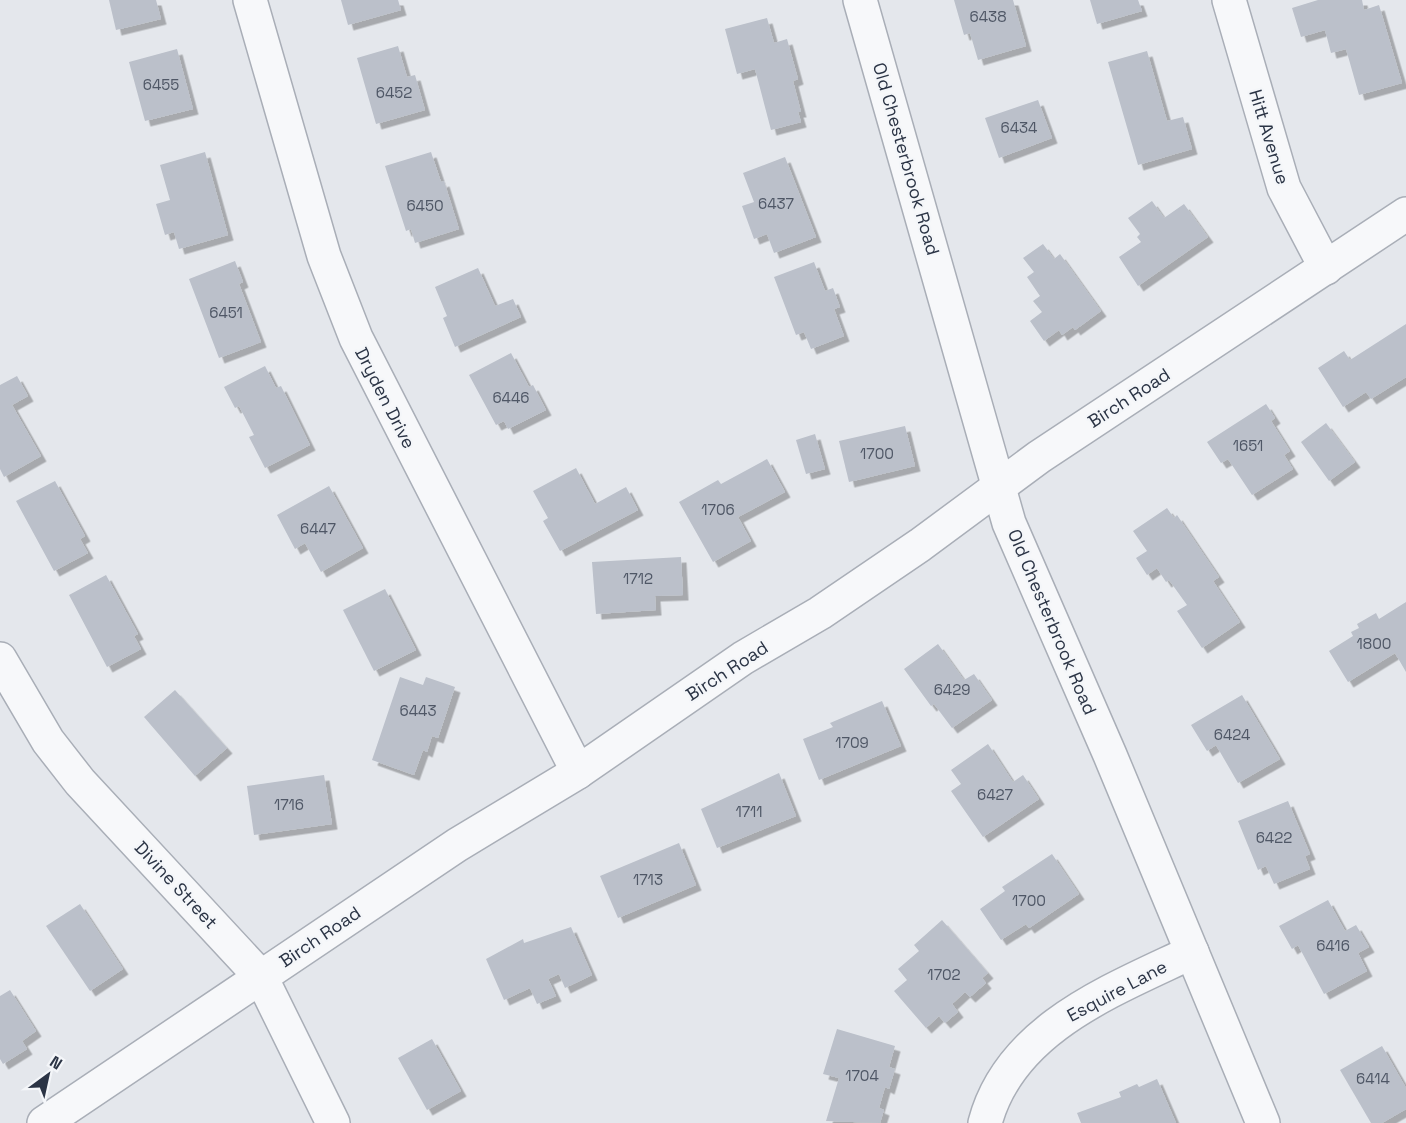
<svg xmlns="http://www.w3.org/2000/svg" width="1406" height="1123" viewBox="0 0 1406 1123" font-family="'Space Grotesk',sans-serif">
  <style>
    .building { fill: #bbc0ca; filter: url(#shadow) }
    .lines { fill: none; stroke-linecap: round; stroke-linejoin: round }
    .minor-casing { stroke: #a9aeb7; stroke-width: 36 }
    .minor { stroke: #f7f8fa; stroke-width: 33 }
    .labels { text-anchor: middle; stroke-width: 4.5; stroke-linejoin: round; paint-order: stroke }
    .number-label { font-size: 15px; fill: #4f5766 }
    .street-label { font-size: 18px; fill: #2b3445; stroke: #f4f6f9 }
  </style>
  <defs>
    <filter id="shadow"><feDropShadow dx="5.5" dy="5.5" stdDeviation="0" flood-color="#0004"/></filter>
  </defs>
  <rect width="100%" height="100%" fill="#e4e7ec"/>
  <g class="building">
    <path d="M 109,0 L 156,0 L 161,19 L 116,30 Z"/>
    <path d="M 341,0 L 398,0 L 401,10 L 348,25 Z"/>
    <path d="M 954,0 L 1013,0 L 1026,46 L 978,60 L 970,33 L 964,35 Z"/>
    <path d="M 1090,0 L 1138,0 L 1142,11 L 1097,24 Z"/>
    <path d="M 1318,0 L 1362,0 L 1364,10 L 1379,5 L 1402,83 L 1359,95 L 1346,49 L 1331,53 L 1325,30 L 1301,37 L 1292,8 Z"/>
    <path d="M 767,18 L 774,43 L 787,39 L 798,79 L 793,81 L 801,112 L 798,112 L 801,122 L 771,130 L 755,69 L 737,74 L 725,29 Z"/>
    <path d="M 398,46 L 407,77 L 415,75 L 425,110 L 376,124 L 357,58 Z"/>
    <path d="M 177,49 L 193,109 L 145,121 L 129,62 Z"/>
    <path d="M 1147,51 L 1167,121 L 1183,117 L 1192,149 L 1138,165 L 1108,62 Z"/>
    <path d="M 1038,100 L 1052,138 L 999,158 L 985,118 Z"/>
    <path d="M 205,152 L 228,235 L 179,249 L 174,232 L 165,235 L 156,204 L 170,200 L 160,165 Z"/>
    <path d="M 431,152 L 441,182 L 444,181 L 459,229 L 415,243 L 411,229 L 406,231 L 385,166 Z"/>
    <path d="M 785,157 L 816,237 L 774,253 L 767,234 L 754,239 L 742,206 L 754,202 L 743,173 Z"/>
    <path d="M 1152,201 L 1164,218 L 1184,204 L 1208,237 L 1138,286 L 1119,257 L 1141,242 L 1137,237 L 1140,234 L 1128,218 Z"/>
    <path d="M 1043,244 L 1054,259 L 1060,254 L 1101,311 L 1075,330 L 1073,327 L 1062,335 L 1059,330 L 1044,341 L 1030,321 L 1042,312 L 1033,301 L 1040,296 L 1027,277 L 1034,272 L 1023,258 Z"/>
    <path d="M 235,261 L 243,282 L 239,284 L 261,342 L 219,358 L 189,279 Z"/>
    <path d="M 814,262 L 825,291 L 833,288 L 840,307 L 834,309 L 844,336 L 811,349 L 804,332 L 796,335 L 774,277 Z"/>
    <path d="M 478,268 L 495,306 L 513,299 L 521,317 L 455,347 L 443,318 L 447,316 L 435,287 Z"/>
    <path d="M 1406,324 L 1406,377 L 1371,399 L 1366,392 L 1343,407 L 1318,368 L 1344,351 L 1350,360 Z"/>
    <path d="M 511,353 L 529,387 L 533,385 L 546,410 L 508,429 L 504,421 L 496,425 L 469,375 Z"/>
    <path d="M 265,366 L 276,388 L 281,386 L 310,445 L 265,468 L 249,437 L 254,435 L 239,406 L 235,408 L 224,387 Z"/>
    <path d="M 17,376 L 28,396 L 12,405 L 41,456 L 4,477 L 0,469 L 0,385 Z"/>
    <path d="M 1266,404 L 1275,418 L 1271,421 L 1290,451 L 1284,455 L 1293,469 L 1252,495 L 1228,459 L 1221,463 L 1207,442 Z"/>
    <path d="M 1326,423 L 1355,462 L 1329,481 L 1301,442 Z"/>
    <path d="M 905,426 L 915,466 L 849,482 L 839,441 Z"/>
    <path d="M 815,434 L 825,469 L 806,474 L 796,440 Z"/>
    <path d="M 767,459 L 785,492 L 738,517 L 751,541 L 713,562 L 679,502 L 718,480 L 721,484 Z"/>
    <path d="M 576,468 L 595,504 L 626,487 L 638,510 L 560,551 L 543,521 L 548,518 L 533,491 Z"/>
    <path d="M 55,481 L 85,536 L 80,539 L 88,553 L 54,571 L 16,501 Z"/>
    <path d="M 329,486 L 363,548 L 321,572 L 305,543 L 295,549 L 277,515 Z"/>
    <path d="M 1167,508 L 1174,518 L 1177,515 L 1219,577 L 1213,581 L 1240,622 L 1202,648 L 1177,611 L 1187,605 L 1169,580 L 1166,582 L 1157,568 L 1147,575 L 1136,558 L 1147,551 L 1133,531 Z"/>
    <path d="M 681,557 L 683,595 L 655,596 L 656,610 L 596,614 L 592,562 Z"/>
    <path d="M 106,575 L 138,634 L 134,636 L 141,649 L 107,667 L 69,595 Z"/>
    <path d="M 385,589 L 416,650 L 374,671 L 343,610 Z"/>
    <path d="M 1406,602 L 1406,672 L 1395,653 L 1348,682 L 1329,651 L 1353,636 L 1351,632 L 1359,628 L 1357,624 L 1376,613 L 1379,619 Z"/>
    <path d="M 938,644 L 964,680 L 974,674 L 992,700 L 952,728 L 934,704 L 931,706 L 904,669 Z"/>
    <path d="M 400,677 L 423,685 L 426,677 L 455,687 L 438,738 L 432,736 L 427,752 L 423,750 L 414,775 L 372,760 Z"/>
    <path d="M 175,690 L 227,748 L 195,776 L 144,717 Z"/>
    <path d="M 1242,695 L 1280,759 L 1238,783 L 1216,745 L 1207,751 L 1191,725 Z"/>
    <path d="M 882,701 L 901,746 L 819,780 L 803,739 L 833,727 L 830,723 Z"/>
    <path d="M 988,744 L 1013,782 L 1023,775 L 1039,799 L 983,837 L 951,791 L 961,784 L 951,770 Z"/>
    <path d="M 779,773 L 796,816 L 717,848 L 701,809 Z"/>
    <path d="M 324,775 L 332,824 L 254,835 L 247,786 Z"/>
    <path d="M 1288,801 L 1310,854 L 1305,856 L 1310,869 L 1274,884 L 1266,866 L 1258,870 L 1238,821 Z"/>
    <path d="M 679,843 L 696,885 L 618,918 L 600,876 Z"/>
    <path d="M 1052,854 L 1079,894 L 1029,928 L 1026,924 L 1001,940 L 980,909 L 1005,891 L 1002,887 Z"/>
    <path d="M 1328,900 L 1345,931 L 1356,925 L 1369,947 L 1358,953 L 1367,971 L 1324,994 L 1298,945 L 1292,949 L 1279,926 Z"/>
    <path d="M 80,904 L 123,969 L 90,991 L 46,926 Z"/>
    <path d="M 942,920 L 988,973 L 982,978 L 986,983 L 970,997 L 965,992 L 952,1004 L 958,1012 L 945,1023 L 939,1016 L 926,1028 L 894,991 L 907,980 L 898,969 L 919,951 L 914,945 Z"/>
    <path d="M 571,927 L 592,975 L 565,988 L 559,974 L 548,979 L 556,996 L 537,1004 L 530,988 L 504,1000 L 486,959 L 523,939 L 524,943 Z"/>
    <path d="M 10,990 L 36,1031 L 22,1041 L 27,1049 L 3,1064 L 0,1059 L 0,996 Z"/>
    <path d="M 837,1029 L 895,1046 L 889,1067 L 895,1069 L 889,1089 L 885,1087 L 879,1108 L 884,1110 L 880,1123 L 826,1121 L 839,1078 L 823,1074 Z"/>
    <path d="M 432,1039 L 461,1091 L 427,1110 L 398,1058 Z"/>
    <path d="M 1382,1046 L 1406,1088 L 1406,1109 L 1382,1123 L 1371,1123 L 1340,1070 Z"/>
    <path d="M 1157,1079 L 1176,1123 L 1081,1123 L 1077,1113 L 1121,1097 L 1119,1092 L 1137,1084 L 1139,1087 Z"/>
  </g>
  <g class="lines">
    <defs>
      <g id="minor">
        <path d="M 250,0 L 324,256 L 356,338 L 578,772"/>
        <path d="M 860,0 L 1009,523 L 1110,755 L 1263,1123"/>
        <path d="M 1229,0 L 1284,188 L 1326,268"/>
        <path d="M 0,659 L 48,741 L 80,782 L 261,977 L 333,1123"/>
        <path d="M 44,1123 L 457,845 L 578,772 L 743,658 L 820,613 L 920,545 L 1039,457 L 1406,214"/>
        <path d="M 985,1123 C 1010,1028 1113,990 1192,952"/>
      </g>
    </defs>
    <use href="#minor" class="minor-casing"/>
    <use href="#minor" class="minor"/>
  </g>
  <g class="labels">
    <g class="number-label">
      <text x="988" y="22">6438</text>
      <text x="161" y="90">6455</text>
      <text x="394" y="98">6452</text>
      <text x="1019" y="133">6434</text>
      <text x="776" y="209">6437</text>
      <text x="425" y="211">6450</text>
      <text x="226" y="318">6451</text>
      <text x="511" y="403">6446</text>
      <text x="1248" y="451">1651</text>
      <text x="877" y="459">1700</text>
      <text x="718" y="515">1706</text>
      <text x="318" y="534">6447</text>
      <text x="638" y="584">1712</text>
      <text x="1374" y="649">1800</text>
      <text x="952" y="695">6429</text>
      <text x="418" y="716">6443</text>
      <text x="1232" y="740">6424</text>
      <text x="852" y="748">1709</text>
      <text x="995" y="800">6427</text>
      <text x="289" y="810">1716</text>
      <text x="749" y="817">1711</text>
      <text x="1274" y="843">6422</text>
      <text x="648" y="885">1713</text>
      <text x="1029" y="906">1700</text>
      <text x="1333" y="951">6416</text>
      <text x="944" y="980">1702</text>
      <text x="862" y="1081">1704</text>
      <text x="1373" y="1084">6414</text>
    </g>
    <g class="street-label">
      <text transform="translate(1269 137) rotate(73)" y="6">Hitt Avenue</text>
      <text transform="translate(906 159) rotate(74)" y="6">Old Chesterbrook Road</text>
      <text transform="translate(385 398) rotate(63)" y="6">Dryden Drive</text>
      <text transform="translate(1129 398) rotate(-33)" y="6">Birch Road</text>
      <text transform="translate(1052 622) rotate(67)" y="6">Old Chesterbrook Road</text>
      <text transform="translate(727 671) rotate(-33)" y="6">Birch Road</text>
      <text transform="translate(176 885) rotate(47)" y="6">Divine Street</text>
      <text transform="translate(320 937) rotate(-34)" y="6">Birch Road</text>
      <text transform="translate(1117 991) rotate(-28)" y="6">Esquire Lane</text>
    </g>
  </g>
  <g transform="translate(48 1075) rotate(33)" stroke="#f4f6f9" stroke-width="4.5" paint-order="stroke">
  <path d="M0-4.5L10 22L0 15L-10 22Z" fill="#2b3445"/>
  <text y="-9" font-size="16" font-weight="bold" text-anchor="middle" fill="#2b3445">N</text>
  </g>
</svg>
